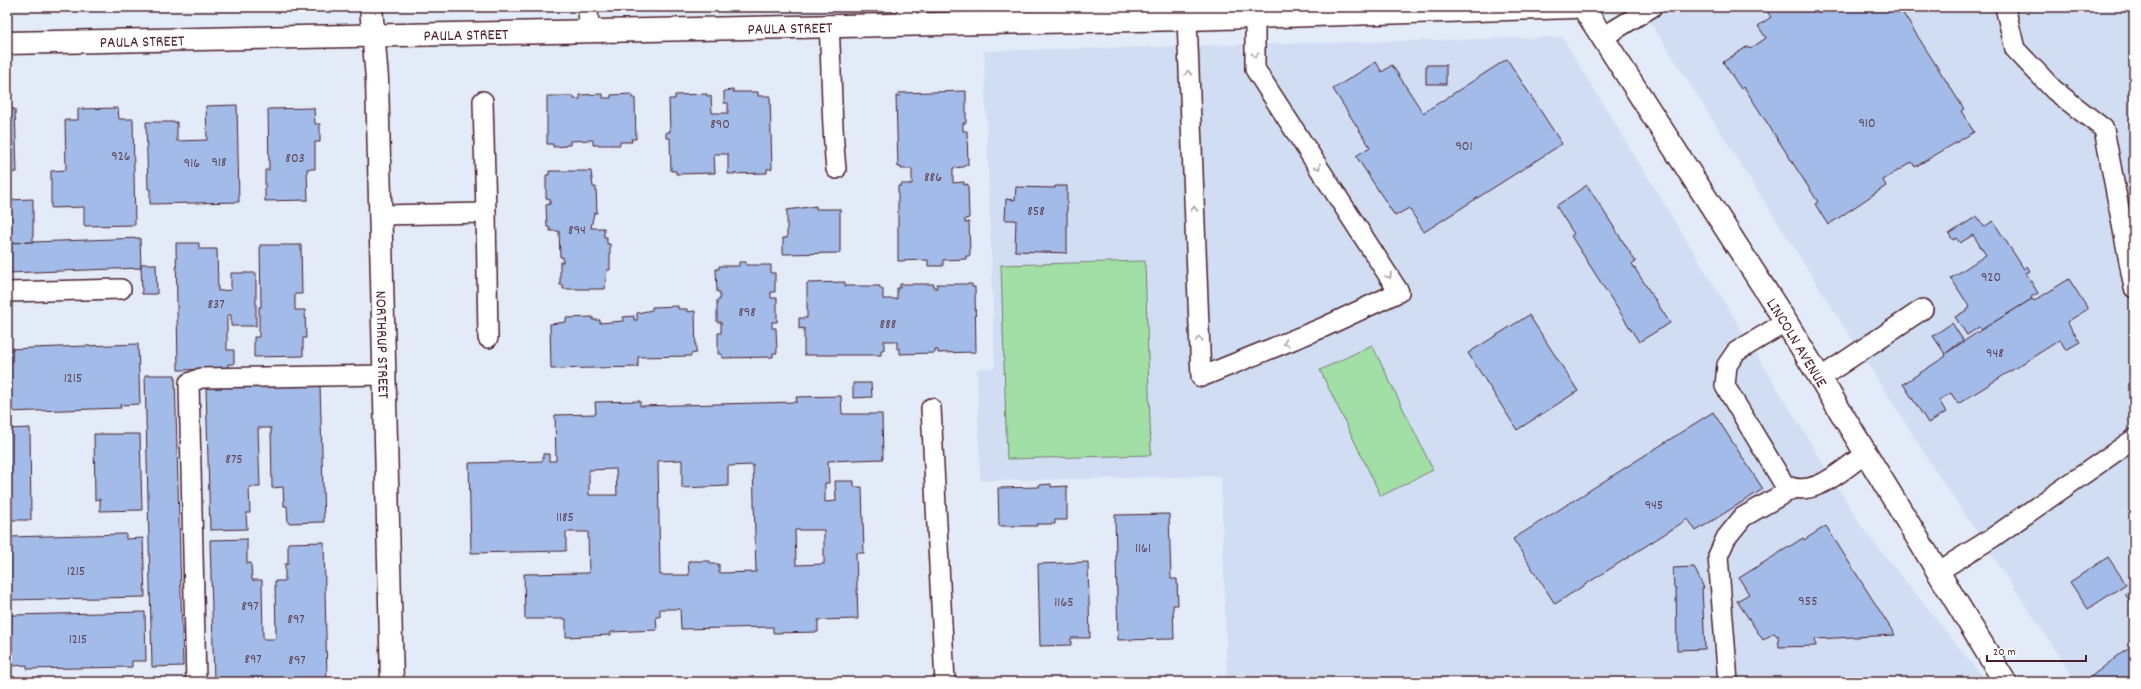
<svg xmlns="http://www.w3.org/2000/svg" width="2141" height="689" viewBox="0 0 2141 689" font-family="Dekko,sans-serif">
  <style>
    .built { fill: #d0ddf3 }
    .green { fill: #a2dfa7; stroke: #767f69 }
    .building { fill: #a2bbe8; stroke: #4a1f2b; fill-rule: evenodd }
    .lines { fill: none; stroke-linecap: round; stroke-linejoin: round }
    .lane-casing { stroke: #4a1f2b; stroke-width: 22 }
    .street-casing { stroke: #4a1f2b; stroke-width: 25 }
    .secondary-casing { stroke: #4a1f2b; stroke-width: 25 }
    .lane { stroke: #fff; stroke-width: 19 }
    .street { stroke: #fff; stroke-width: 22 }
    .secondary { stroke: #fff; stroke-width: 22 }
    .oneway { stroke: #ae9aa0 }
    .labels { text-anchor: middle; stroke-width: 4; stroke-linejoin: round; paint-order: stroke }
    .number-label { font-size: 14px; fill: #60465a }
    .street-label { font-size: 16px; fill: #4a1f2b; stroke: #fff }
  </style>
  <rect width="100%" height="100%" fill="#e3ebf8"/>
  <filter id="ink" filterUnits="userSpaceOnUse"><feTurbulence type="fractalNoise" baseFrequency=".025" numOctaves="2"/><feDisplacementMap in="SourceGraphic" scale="8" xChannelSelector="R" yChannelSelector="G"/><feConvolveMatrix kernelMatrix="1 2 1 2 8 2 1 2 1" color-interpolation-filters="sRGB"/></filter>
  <g filter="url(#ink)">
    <g class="built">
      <path d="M 1641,7 L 2134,7 L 2134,682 L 2077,682 L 1939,476 Z"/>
      <path d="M 1562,37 L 1864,530 L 1987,682 L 1227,682 L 1221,476 L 980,481 L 977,369 L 995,368 L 984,51 Z"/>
    </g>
    <g class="green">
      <path d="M 1145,261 L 1151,455 L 1007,459 L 1001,265 Z"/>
      <path d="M 1372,345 L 1433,470 L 1381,496 L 1320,370 Z"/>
    </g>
    <g class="building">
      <path d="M 1764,7 L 1899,7 L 1964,109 L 1961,111 L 1974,132 L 1915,167 L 1912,162 L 1883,180 L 1886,186 L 1828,225 L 1815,204 L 1818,202 L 1744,87 L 1741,89 L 1723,62 L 1748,46 L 1750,49 L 1766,38 L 1758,26 L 1771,17 Z"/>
      <path d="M 1507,59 L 1562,144 L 1424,232 L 1409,208 L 1395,216 L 1356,156 L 1370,147 L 1333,89 L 1376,62 L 1382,72 L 1392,65 L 1423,113 Z"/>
      <rect x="1426" y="65" width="20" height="19"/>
      <path d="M 733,90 L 733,92 L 758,92 L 758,96 L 770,96 L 772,169 L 767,169 L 767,173 L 728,174 L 728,154 L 714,154 L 715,173 L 676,174 L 676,171 L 671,171 L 670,138 L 666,138 L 666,132 L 670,132 L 669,99 L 675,99 L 675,95 L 707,94 L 707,96 L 711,96 L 712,113 L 728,113 L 728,103 L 724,103 L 724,91 Z"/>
      <path d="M 966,91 L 966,123 L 963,123 L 963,131 L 967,131 L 968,165 L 964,165 L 964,167 L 953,168 L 953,183 L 964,182 L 964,185 L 968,184 L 969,218 L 965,219 L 965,223 L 969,222 L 970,256 L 966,256 L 966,259 L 943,260 L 943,266 L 928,266 L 928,260 L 898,261 L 898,186 L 901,186 L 901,184 L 912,184 L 912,169 L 901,169 L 901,167 L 898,167 L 896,96 L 900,96 L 899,93 Z"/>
      <path d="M 603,94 L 603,98 L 611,98 L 611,95 L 632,94 L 632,98 L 635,98 L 636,139 L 631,139 L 632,142 L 620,142 L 620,145 L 593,145 L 593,140 L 570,141 L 570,145 L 566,145 L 566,146 L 553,147 L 553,144 L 547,144 L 547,96 L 574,96 L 574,99 L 580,99 L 580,95 Z"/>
      <path d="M 237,105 L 239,202 L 150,204 L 150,189 L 148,189 L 146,122 L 177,122 L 177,141 L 207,140 L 206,106 Z"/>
      <path d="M 118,108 L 119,119 L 133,119 L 135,225 L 84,226 L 84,207 L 51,208 L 51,171 L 66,170 L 65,120 L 78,120 L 78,109 Z"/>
      <path d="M 314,108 L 315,124 L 320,124 L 320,142 L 315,142 L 315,169 L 307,169 L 308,200 L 265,201 L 265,170 L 269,170 L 268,109 Z"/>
      <path d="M 7,109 L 15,109 L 17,172 L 7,173 Z"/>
      <path d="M 549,171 L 591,171 L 593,187 L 596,187 L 597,213 L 594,213 L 591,228 L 604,228 L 604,237 L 607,237 L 607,244 L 610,244 L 610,270 L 607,270 L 605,289 L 563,289 L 563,285 L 560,285 L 560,262 L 563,262 L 563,257 L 560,257 L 559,231 L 550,231 L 550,228 L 547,227 L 546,205 L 550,204 L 550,199 L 546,198 L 546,175 L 549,175 Z"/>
      <path d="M 1587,185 L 1636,262 L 1632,264 L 1670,323 L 1639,342 L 1571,236 L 1574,234 L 1556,206 Z"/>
      <path d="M 1055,186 L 1067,186 L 1067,253 L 1015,251 L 1016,220 L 1005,220 L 1006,199 L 1015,200 L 1016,187 L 1055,188 Z"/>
      <path d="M 33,199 L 33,242 L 7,243 L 7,200 Z"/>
      <path d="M 816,206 L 816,209 L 840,209 L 840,253 L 783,254 L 783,238 L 787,238 L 787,210 Z"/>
      <path d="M 1977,216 L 1984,227 L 1993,221 L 2024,269 L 2027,266 L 2030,271 L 2026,273 L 2038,293 L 2031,297 L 2032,299 L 1981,330 L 1979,327 L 1967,335 L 1955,317 L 1970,308 L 1951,278 L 1986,255 L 1973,235 L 1960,243 L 1956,238 L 1953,240 L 1949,234 Z"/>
      <path d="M 140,238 L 141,268 L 7,273 L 7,243 Z"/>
      <path d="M 176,243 L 199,243 L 199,249 L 217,249 L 218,291 L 231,290 L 231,273 L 256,273 L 256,326 L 231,326 L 231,315 L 227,315 L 227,350 L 234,350 L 234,364 L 228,364 L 228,369 L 178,370 Z"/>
      <path d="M 260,245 L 301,245 L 302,294 L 295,294 L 295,310 L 305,310 L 306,338 L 303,338 L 303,356 L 254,357 L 254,337 L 259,337 L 259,307 L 261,307 Z"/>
      <path d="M 739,262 L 746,262 L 746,265 L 771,265 L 771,273 L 775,273 L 775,292 L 771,292 L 771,298 L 777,298 L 777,322 L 772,322 L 772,328 L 776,328 L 777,353 L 773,353 L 773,357 L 722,358 L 722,354 L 718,354 L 718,333 L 721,333 L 721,322 L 717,322 L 717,300 L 720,300 L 720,292 L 717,292 L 716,269 L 719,269 L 719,266 L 739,266 Z"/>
      <path d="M 141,264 L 156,264 L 157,294 L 142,294 Z"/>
      <path d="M 2069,279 L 2088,309 L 2067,322 L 2080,342 L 2066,350 L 2060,340 L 1958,404 L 1951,393 L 1939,400 L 1946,412 L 1928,423 L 1903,384 L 1946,356 L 1945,354 L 1981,330 L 2032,299 L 2034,301 Z"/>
      <path d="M 845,282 L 845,286 L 880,286 L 880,289 L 883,289 L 883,299 L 897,299 L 897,288 L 900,288 L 900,284 L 934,284 L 934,288 L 937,288 L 937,284 L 972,284 L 972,287 L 975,287 L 976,352 L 938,353 L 938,350 L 935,350 L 935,353 L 900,354 L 900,349 L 897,349 L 897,341 L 884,341 L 884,350 L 881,350 L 881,355 L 804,355 L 804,328 L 799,329 L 799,318 L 807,318 L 807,283 Z"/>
      <path d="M 678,306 L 678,309 L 687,309 L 687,312 L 695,311 L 696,353 L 691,354 L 691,356 L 638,357 L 638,367 L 551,369 L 550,324 L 566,322 L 566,318 L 593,317 L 593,320 L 600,320 L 600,323 L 623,321 L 623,317 L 634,316 L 634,320 L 637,320 L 637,313 L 652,310 L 652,307 Z"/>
      <path d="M 1529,315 L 1578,391 L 1517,430 L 1468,353 Z"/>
      <path d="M 1952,323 L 1963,340 L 1945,354 L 1933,336 Z"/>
      <path d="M 138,344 L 140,404 L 120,405 L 121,408 L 7,412 L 7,349 Z"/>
      <path d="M 145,375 L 175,375 L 183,666 L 152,667 Z"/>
      <path d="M 853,383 L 871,383 L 872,397 L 853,398 Z"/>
      <path d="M 320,385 L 324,522 L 288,523 L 287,506 L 284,506 L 283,487 L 272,488 L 271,428 L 258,428 L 260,487 L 249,487 L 250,513 L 246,513 L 247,529 L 210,530 L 206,388 Z"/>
      <path d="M 841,396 L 842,414 L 882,414 L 883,459 L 828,461 L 829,483 L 825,483 L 825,502 L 836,501 L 835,481 L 854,481 L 854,487 L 862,487 L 864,553 L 856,553 L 858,619 L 818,620 L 818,632 L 773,633 L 773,627 L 681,629 L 680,609 L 660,609 L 660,617 L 656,617 L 657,630 L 611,632 L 611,635 L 566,637 L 566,619 L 525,619 L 524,574 L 589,573 L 588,532 L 566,532 L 566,551 L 471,553 L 469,463 L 543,461 L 543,454 L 549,454 L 549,461 L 556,461 L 555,415 L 596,414 L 595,402 L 640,401 L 640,406 L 797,402 L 796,397 ZM 682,460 L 682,488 L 728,486 L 728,466 L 753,465 L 756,572 L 719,573 L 719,564 L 710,564 L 710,561 L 688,561 L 689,575 L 660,575 L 658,461 ZM 616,469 L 617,495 L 589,495 L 589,470 ZM 795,530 L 824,530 L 824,564 L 796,565 Z"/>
      <path d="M 1713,412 L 1763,489 L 1696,531 L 1688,519 L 1555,604 L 1513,539 Z"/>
      <path d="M 30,428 L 31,520 L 7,520 L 7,429 Z"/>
      <path d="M 94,434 L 140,434 L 142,510 L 100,511 L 100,499 L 95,500 Z"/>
      <path d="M 1051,484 L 1051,487 L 1067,486 L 1067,520 L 1055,520 L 1055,524 L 1037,524 L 1037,526 L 999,526 L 998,488 L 1039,487 L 1039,485 Z"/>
      <path d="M 1169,514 L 1171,579 L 1177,579 L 1178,605 L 1173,605 L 1174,639 L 1118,640 L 1115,515 Z"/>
      <path d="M 1826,526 L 1895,635 L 1815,639 L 1816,646 L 1779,647 L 1778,635 L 1777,636 L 1774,633 L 1763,640 L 1737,601 L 1749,594 L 1739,578 L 1803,538 L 1804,540 Z"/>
      <path d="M 126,534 L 126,539 L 143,538 L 145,597 L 7,600 L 8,537 Z"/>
      <path d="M 247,539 L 247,563 L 251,563 L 252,580 L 262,580 L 263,639 L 276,639 L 275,581 L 285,581 L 285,564 L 288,564 L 288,543 L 324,542 L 327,681 L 214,682 L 210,540 Z"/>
      <path d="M 2108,557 L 2126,584 L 2088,609 L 2070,582 Z"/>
      <path d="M 1088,562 L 1090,638 L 1071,638 L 1071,645 L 1040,646 L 1038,564 Z"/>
      <path d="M 1694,567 L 1704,588 L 1702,588 L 1705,649 L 1677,650 L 1676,588 L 1674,588 L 1673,568 Z"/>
      <path d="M 2134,588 L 2134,607 L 2125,594 Z"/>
      <path d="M 145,612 L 146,661 L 132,661 L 132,667 L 27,669 L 27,665 L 12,666 L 11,615 Z"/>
      <path d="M 2132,645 L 2134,647 L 2134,682 L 2084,682 Z"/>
    </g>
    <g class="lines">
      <defs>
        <g id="lane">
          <path d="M 588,7 L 589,30"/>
          <path d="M 907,7 L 907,24"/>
          <path d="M 1004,7 L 1004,22"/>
          <path d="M 2005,7 L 2015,49 L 2054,90 L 2104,129 L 2134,288"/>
          <path d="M 1187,19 L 1201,377 L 1322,328 L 1399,292 L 1255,69 L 1255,16"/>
          <path d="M 829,25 C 832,74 831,120 836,169"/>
          <path d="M 1603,37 L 1652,7"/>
          <path d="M 486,213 L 488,338"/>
          <path d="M 379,215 L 486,213 L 483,101"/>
          <path d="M 7,292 L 121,289"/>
          <path d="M 1786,322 L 1736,352 L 1727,365 L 1725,386 L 1784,484 C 1812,501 1843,469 1865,454"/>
          <path d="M 1820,378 L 1923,309"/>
          <path d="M 931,408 L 945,682"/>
          <path d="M 1939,571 L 1992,538 L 2134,439"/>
          <path d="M 196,682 L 189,383 L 201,378 L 385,375"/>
          <path d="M 1728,682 L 1718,556 L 1726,538 L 1743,517 L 1792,489"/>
        </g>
        <g id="street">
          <path id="s1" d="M 371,7 L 377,79 L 392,682"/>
          <path id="s2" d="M 7,43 L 1187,19 L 1573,7"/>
        </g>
        <g id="secondary">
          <path id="s3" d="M 1583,7 L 1786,322 L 2005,682"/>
        </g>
      </defs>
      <use href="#lane" class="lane-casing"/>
      <use href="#street" class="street-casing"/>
      <use href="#secondary" class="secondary-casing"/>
      <use href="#lane" class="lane"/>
      <use href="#street" class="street"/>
      <use href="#secondary" class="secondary"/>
    </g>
    <defs><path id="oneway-chevron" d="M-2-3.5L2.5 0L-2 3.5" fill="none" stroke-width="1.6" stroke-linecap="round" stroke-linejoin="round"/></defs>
    <g class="oneway">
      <use href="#oneway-chevron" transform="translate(1255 55) rotate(89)"/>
      <use href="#oneway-chevron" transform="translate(1188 73) rotate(-92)"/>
      <use href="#oneway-chevron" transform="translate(1318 167) rotate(57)"/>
      <use href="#oneway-chevron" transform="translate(1194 209) rotate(-92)"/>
      <use href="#oneway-chevron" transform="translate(1389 276) rotate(57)"/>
      <use href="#oneway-chevron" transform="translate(1199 339) rotate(-92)"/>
      <use href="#oneway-chevron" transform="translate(1286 343) rotate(158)"/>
    </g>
  </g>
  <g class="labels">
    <g class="number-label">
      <text x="1867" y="127">910</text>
      <text x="720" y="128">890</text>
      <text x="1464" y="150">901</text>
      <text x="121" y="160">926</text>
      <text x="295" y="162">803</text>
      <text x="219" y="166">918</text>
      <text x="192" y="167">916</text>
      <text x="933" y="181">886</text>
      <text x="1036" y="215">858</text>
      <text x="577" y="234">894</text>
      <text x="1991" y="281">920</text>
      <text x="216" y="308">837</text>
      <text x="747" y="316">898</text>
      <text x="888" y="328">888</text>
      <text x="1995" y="357">948</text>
      <text x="73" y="382">1215</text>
      <text x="234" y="463">875</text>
      <text x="1654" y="509">945</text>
      <text x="565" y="521">1185</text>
      <text x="1143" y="552">1161</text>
      <text x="76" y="575">1215</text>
      <text x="1808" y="605">955</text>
      <text x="1064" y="606">1165</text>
      <text x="250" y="610">897</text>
      <text x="296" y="623">897</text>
      <text x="78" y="643">1215</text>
      <text x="253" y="663">897</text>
      <text x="297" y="664">897</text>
    </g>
    <g class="street-label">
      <text dy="6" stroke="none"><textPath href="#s2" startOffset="783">PAULA STREET</textPath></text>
      <text dy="6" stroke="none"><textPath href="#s2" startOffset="459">PAULA STREET</textPath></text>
      <text dy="6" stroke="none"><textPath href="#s2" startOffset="135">PAULA STREET</textPath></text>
      <text dy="6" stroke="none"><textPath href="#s3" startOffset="398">LINCOLN AVENUE</textPath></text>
      <text dy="6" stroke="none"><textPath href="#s1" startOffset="338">NORTHRUP STREET</textPath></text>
    </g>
  </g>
  <rect width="2141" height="689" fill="none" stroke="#fff" stroke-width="24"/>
  <rect x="12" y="12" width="2117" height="665" fill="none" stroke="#4a1f2b" stroke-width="1.5" filter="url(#ink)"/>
  <path d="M1987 655v6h99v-6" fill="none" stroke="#4a1f2b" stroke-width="2"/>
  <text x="1993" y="655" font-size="12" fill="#4a1f2b" stroke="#ffffff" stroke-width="3" paint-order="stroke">20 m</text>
</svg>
